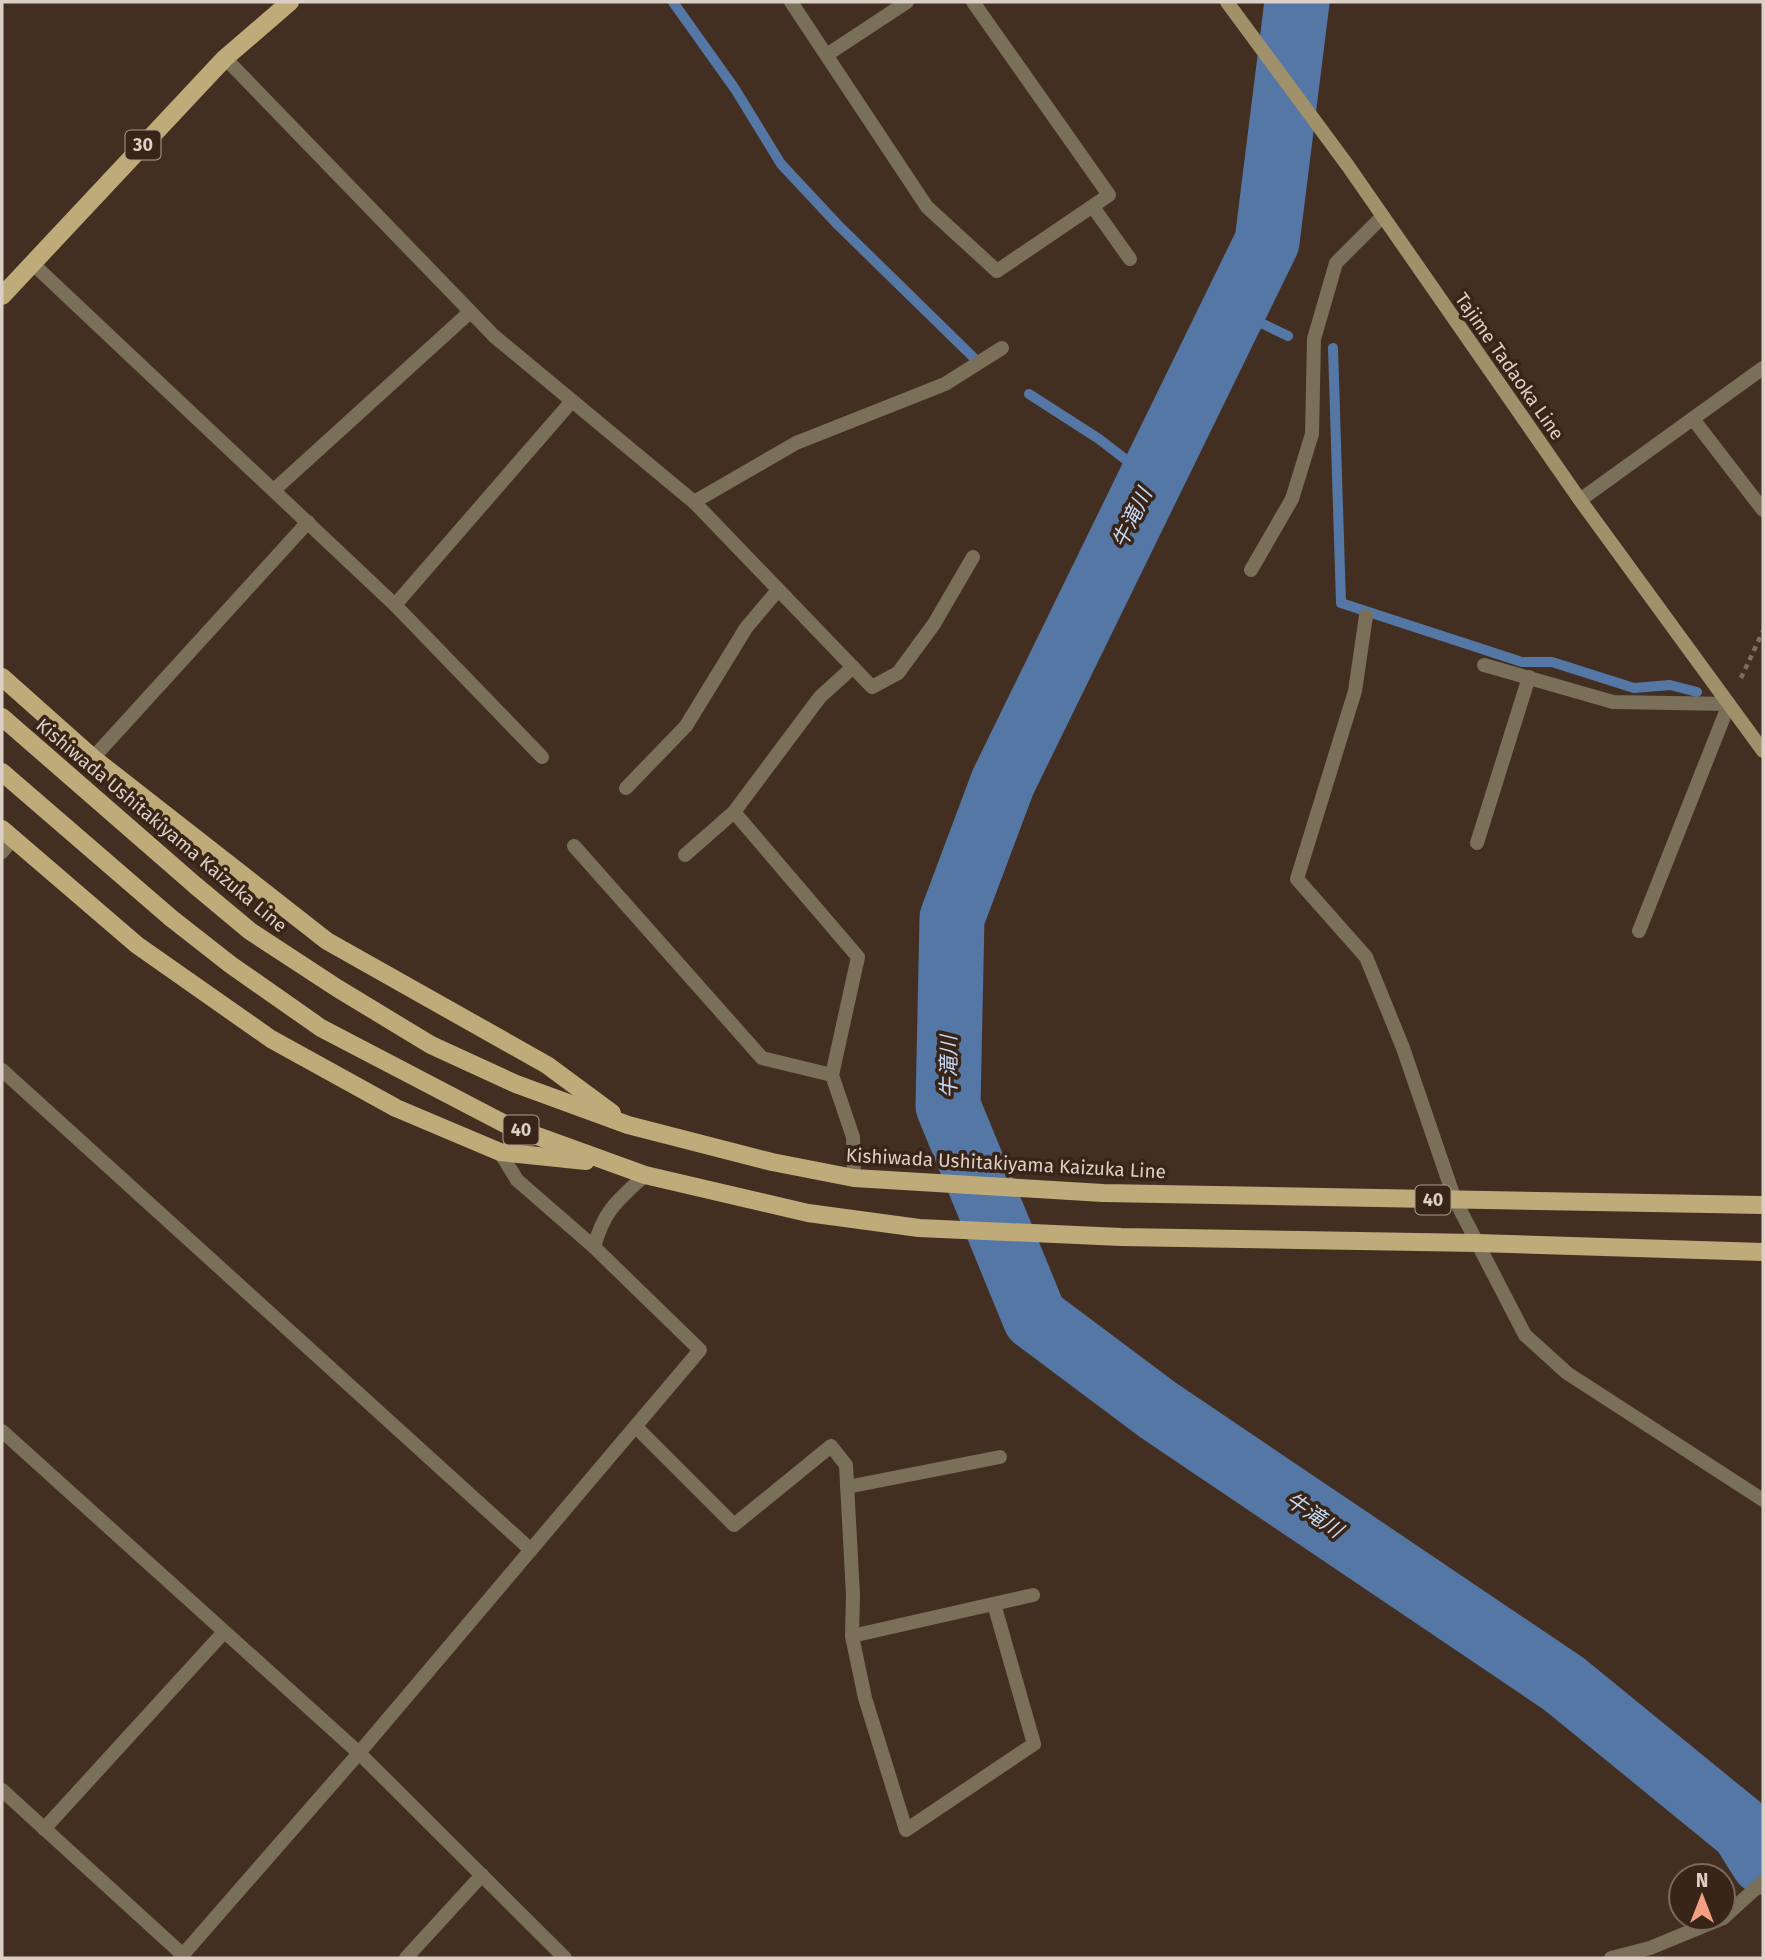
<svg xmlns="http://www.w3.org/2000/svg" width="1765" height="1960" viewBox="0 0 1765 1960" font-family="'Fira Sans','Noto Sans JP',sans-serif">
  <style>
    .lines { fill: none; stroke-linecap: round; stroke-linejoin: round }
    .stream { stroke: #5577a5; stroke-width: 10 }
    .river { stroke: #5577a5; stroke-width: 65 }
    .path { stroke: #806e62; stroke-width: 4.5; stroke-dasharray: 5 5; stroke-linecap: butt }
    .service { stroke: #7a6f58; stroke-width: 14 }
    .minor { stroke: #7a6f58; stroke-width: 14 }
    .secondary { stroke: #a1916b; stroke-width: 14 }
    .primary { stroke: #bfaa79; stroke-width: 18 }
    .primary-bridge { stroke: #bfaa79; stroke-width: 18 }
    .labels { text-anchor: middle; stroke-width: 7; stroke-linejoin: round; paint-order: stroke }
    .shield { fill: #382517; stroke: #ab9c92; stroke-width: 2 }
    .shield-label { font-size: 18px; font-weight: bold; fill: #dccfc6 }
    .street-label { font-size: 19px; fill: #dccfc6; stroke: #382517 }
    .water-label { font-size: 21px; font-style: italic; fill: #c4d9f5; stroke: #382517 }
  </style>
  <rect width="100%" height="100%" fill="#432f21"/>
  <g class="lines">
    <g class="stream">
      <path d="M 673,2 L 735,89 L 781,164 L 838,225 L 973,357"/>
      <path d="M 1234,310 L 1288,336"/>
      <path d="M 1333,348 L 1341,603 L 1522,662 L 1552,662 L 1634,688 L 1670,685 L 1697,692"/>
      <path d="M 1029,394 L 1099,439 L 1151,479"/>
    </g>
    <path class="river" d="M 1297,2 L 1267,242 L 1003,782 L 952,918 L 948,1106 L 1035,1318 L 1158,1410 L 1564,1684 L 1743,1830 L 1763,1862"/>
    <path class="path" d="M 1741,678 L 1763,631"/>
    <path class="service" d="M 1366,616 L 1355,691 L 1297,879 L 1366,957 L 1403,1048"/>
    <g class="minor">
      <path d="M 791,2 L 927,207 L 997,271 L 1109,195 L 973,2"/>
      <path d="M 828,54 L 907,2"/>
      <path d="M 225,58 L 494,336 L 694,502 L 872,687 L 898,673 L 934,624 L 973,557"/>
      <path d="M 1093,207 L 1130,259"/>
      <path d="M 32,263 L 395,605 L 542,757"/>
      <path d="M 1693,419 L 1763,510"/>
      <path d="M 274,490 L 470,312"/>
      <path d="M 1580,500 L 1763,368"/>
      <path d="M 694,502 L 796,443 L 945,384 L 1002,348"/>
      <path d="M 1251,570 L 1292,499 L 1312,434 L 1314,339 L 1336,263 L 1382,217"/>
      <path d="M 395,605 L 572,401"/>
      <path d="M 1484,665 L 1613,702 L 1729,704 L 1639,931"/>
      <path d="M 93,758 L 308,522"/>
      <path d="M 626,788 L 686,726 L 746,628 L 778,590"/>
      <path d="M 734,812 L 858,957 L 832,1075 L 853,1137 L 854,1178"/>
      <path d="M 1477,843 L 1529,677"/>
      <path d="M 574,846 L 762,1058 L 832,1075"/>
      <path d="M 2,852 L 13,839"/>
      <path d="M 685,855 L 734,812 L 820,697 L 853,667"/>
      <path d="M 1403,1048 L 1455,1200 L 1525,1335 L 1567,1373 L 1763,1500"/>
      <path d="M 2,1070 L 531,1550"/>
      <path d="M 594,1247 C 604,1210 618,1200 645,1175"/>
      <path d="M 636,1427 L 734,1525 L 831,1446 L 846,1465 L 853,1595 L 852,1636 L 865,1698 L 906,1830 L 1034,1744 L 994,1604"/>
      <path d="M 2,1431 L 359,1753 L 565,1958"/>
      <path d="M 847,1487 L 1000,1457"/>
      <path d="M 852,1636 L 1033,1595"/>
      <path d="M 2,1790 L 183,1955"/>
      <path d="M 44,1829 L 224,1632"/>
      <path d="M 1723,1918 L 1763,1882"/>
      <path d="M 180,1958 L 359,1753 L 700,1350 L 594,1247 L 517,1180 L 500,1152"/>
      <path d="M 406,1958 L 482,1875"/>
      <path d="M 1611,1958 L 1650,1948 L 1723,1918"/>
    </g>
    <path class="secondary" d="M 1227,2 L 1348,166 L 1580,500 L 1763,751"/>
    <g class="primary">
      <path d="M 2,296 L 225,58 L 290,2"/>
      <path d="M 2,677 L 93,758 L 327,941 L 547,1065 L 612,1113"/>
      <path d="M 2,829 L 137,945 L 271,1039 L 396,1108 L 500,1152 L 586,1161"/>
      <path d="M 196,886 L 250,931 L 337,988 L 431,1045 L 516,1084 L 628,1125 L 772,1162 L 854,1178 L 1103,1193 L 1763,1205"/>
      <path d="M 171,918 L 231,965 L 321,1028 L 507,1125 L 645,1175 L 808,1213 L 919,1228 L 1121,1237 L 1477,1243 L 1763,1252"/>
    </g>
    <g class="primary-bridge">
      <path d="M 2,717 L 196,886"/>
      <path d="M 2,772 L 171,918"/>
    </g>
  </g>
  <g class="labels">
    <g class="shield">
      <rect x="125.5" y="130.5" width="35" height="29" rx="5"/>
      <rect x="503.5" y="1115.5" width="35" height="29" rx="5"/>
      <rect x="1415.5" y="1185.5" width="35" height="29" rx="5"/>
    </g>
    <g class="shield-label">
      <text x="143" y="151">30</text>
      <text x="521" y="1136">40</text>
      <text x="1433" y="1206">40</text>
    </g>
    <g class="street-label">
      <text transform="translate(1510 366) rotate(55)" y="7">Tajime Tadaoka Line</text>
      <text transform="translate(162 825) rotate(40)" y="7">Kishiwada Ushitakiyama Kaizuka Line</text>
      <text transform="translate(1006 1163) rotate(3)" y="7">Kishiwada Ushitakiyama Kaizuka Line</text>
    </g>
    <g class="water-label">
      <text transform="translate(1132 518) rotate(-64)" y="7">牛滝川</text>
      <text transform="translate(949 1067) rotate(-90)" y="7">牛滝川</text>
      <text transform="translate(1314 1515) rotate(34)" y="7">牛滝川</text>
    </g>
  </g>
  <rect width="1765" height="1960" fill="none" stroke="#dccfc6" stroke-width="7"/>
  <g transform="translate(1702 1897)"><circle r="33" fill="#382517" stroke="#7a695d" stroke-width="2"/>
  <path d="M0-5L12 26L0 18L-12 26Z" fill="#f39f84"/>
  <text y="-10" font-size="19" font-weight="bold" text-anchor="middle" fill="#dccfc6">N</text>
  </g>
</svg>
